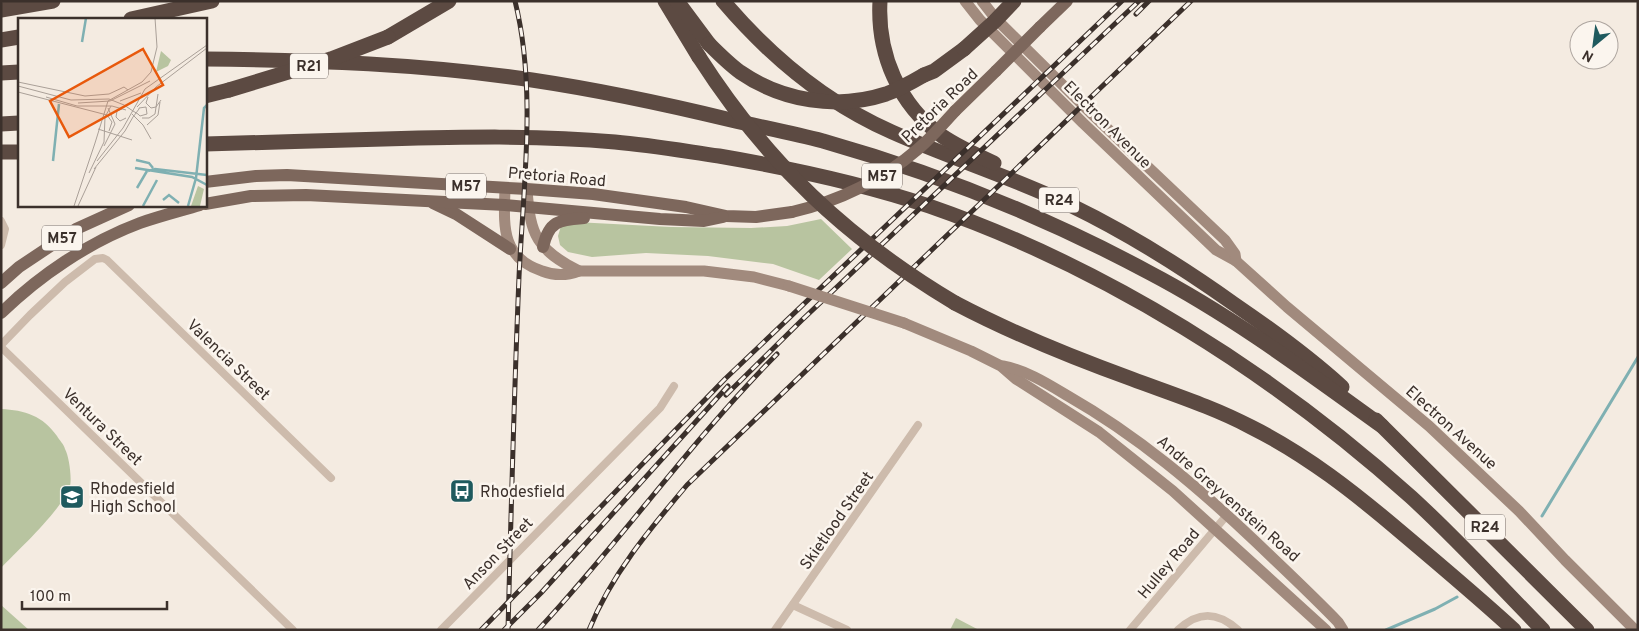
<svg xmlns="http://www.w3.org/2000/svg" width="1639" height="631" viewBox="0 0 1639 631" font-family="Overpass,sans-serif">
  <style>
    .green { fill: #b8c4a0 }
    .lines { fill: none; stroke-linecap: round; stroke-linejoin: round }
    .stream { stroke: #7fb0b2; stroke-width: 3 }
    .minor { stroke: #cdbbac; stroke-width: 8 }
    .secondary { stroke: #a18a7d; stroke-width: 11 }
    .primary { stroke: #7d675c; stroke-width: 12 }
    .motorway { stroke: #5c4a42; stroke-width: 15 }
    .rail-casing { stroke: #3b302b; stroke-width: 5 }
    .rail { stroke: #fbf5ee; stroke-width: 3; stroke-dasharray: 9; stroke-linecap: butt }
    .secondary-bridge { stroke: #a18a7d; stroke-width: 11 }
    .primary-bridge { stroke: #7d675c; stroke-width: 12 }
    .motorway-bridge { stroke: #5c4a42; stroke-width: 15 }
    .labels { text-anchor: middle; stroke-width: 5; stroke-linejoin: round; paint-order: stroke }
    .shield { fill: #fbf5ee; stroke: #756b66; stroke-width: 1 }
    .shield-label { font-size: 15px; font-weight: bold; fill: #3b302b }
    .street-label { font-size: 16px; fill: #3b302b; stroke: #fbf5ee }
    .poi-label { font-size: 16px; fill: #3b302b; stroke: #fbf5ee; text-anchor: start }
    .inset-river { fill: none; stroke: #7fb0b2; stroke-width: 2.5 }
    .inset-road { fill: none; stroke: #aaa098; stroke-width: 1 }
    .view { fill: #e8590c; fill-opacity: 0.15; stroke: #e8590c; stroke-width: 2.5 }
    .inset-edge { fill: none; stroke: #3b302b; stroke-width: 2.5 }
  </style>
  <rect width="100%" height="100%" fill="#f4ebe1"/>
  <g class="green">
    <path d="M 821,219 L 852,249 L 819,280 L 773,264 L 708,256 L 646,253 L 592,257 L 568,252 L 560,245 L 558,236 L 561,226 L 575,222 L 671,227 L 751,228 L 787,226 Z"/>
    <path d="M 1,409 C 25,410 43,416 57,436 C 59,440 64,444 65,449 C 69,456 72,478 70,486 C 62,510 19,549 1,568 Z"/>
    <path d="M 1,605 L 29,630 L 1,630 Z"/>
    <path d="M 956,618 L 979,630 L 950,630 Z"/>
  </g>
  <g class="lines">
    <g class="stream">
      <path d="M 1542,516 L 1638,357"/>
      <path d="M 1386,630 L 1435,609 L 1457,597"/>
    </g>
    <g class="minor">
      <path d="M 1,221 L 5,229 L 1,245"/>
      <path d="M 1,345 L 30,315 L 65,282 L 95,259 L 103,258 L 107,260 L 331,478"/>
      <path d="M 1,347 L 293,630"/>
      <path d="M 793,605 L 847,630"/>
      <path d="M 441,630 L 660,408 L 674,386"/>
      <path d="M 775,630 L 918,425"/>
      <path d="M 1130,630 L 1227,515"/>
      <path d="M 1178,630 C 1198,611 1217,611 1238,630"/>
    </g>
    <g class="secondary">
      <path d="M 965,1 L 980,20 L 1083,123 L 1216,250 L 1236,261 L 1287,307 L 1429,426 L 1519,511 L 1565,560 L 1635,630"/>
      <path d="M 982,1 L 996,19 L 1092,114 L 1225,240 L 1235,254 L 1236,261"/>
      <path d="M 505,188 C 504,225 500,257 542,271 C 555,276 566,276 579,271 L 704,271 L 754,277 L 789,286"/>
      <path d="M 527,189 C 530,235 537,250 579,271"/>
      <path d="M 904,323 L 971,351 L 1001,366 L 1016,379 L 1099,432 L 1173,491 L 1326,630"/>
      <path d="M 1003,366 C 1026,370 1048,384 1068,396 C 1138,436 1198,487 1256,542 C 1284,569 1312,595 1338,622 L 1343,630"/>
    </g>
    <g class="primary">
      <path d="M 1040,27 L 1067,1"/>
      <path d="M 955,111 L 996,71"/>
      <path d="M 205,182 L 256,176 L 287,175 L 527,189 L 593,194 L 686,207 L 726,216 L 756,217 L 792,212"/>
      <path d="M 433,203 L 456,214 L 510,249"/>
      <path d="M 205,204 L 251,196 L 306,195 L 505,205 L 660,219 L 704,221 L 723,217"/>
      <path d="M 543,247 C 549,220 560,220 584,218"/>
      <path d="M 1,283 L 19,267 L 76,229 L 129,205"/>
      <path d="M 1,313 C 40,275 89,242 140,223 C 160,216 180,211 200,205"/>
    </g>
    <g class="motorway">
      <path d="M 665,1 L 699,57"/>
      <path d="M 677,1 L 709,44"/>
      <path d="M 723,1 C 769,55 826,103 892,132 C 950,158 1012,177 1070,205 C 1128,233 1182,267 1234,304 C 1272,330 1308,356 1342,387"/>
      <path d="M 880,1 C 877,54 899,105 942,136 C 958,147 976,155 994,163"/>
      <path d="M 1,10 L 53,1"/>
      <path d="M 131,19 L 212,1"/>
      <path d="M 388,37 L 449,1"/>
      <path d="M 1,40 L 19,37"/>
      <path d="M 205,59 C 314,60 424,64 532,80 C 599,90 665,104 731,120 C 761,127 792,133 823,141 C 936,173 1046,217 1150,273 C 1232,316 1307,372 1382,426"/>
      <path d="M 1,73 L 19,72"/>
      <path d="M 924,75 L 934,71 L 964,49"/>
      <path d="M 205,96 L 229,90"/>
      <path d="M 1,124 L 19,123"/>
      <path d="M 205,144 C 265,142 324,141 384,139 C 461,137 538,135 615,142 C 650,145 684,151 719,156 C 789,168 861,183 929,206 C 1105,267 1273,373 1411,497 C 1457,539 1499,585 1543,630"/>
      <path d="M 1,152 L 19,152"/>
      <path d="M 955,303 C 1012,333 1071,357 1132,379 C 1172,394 1213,407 1251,427 C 1307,455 1355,493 1402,533 C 1440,565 1478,597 1514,630"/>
      <path d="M 1376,420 L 1587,630"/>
    </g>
    <defs>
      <g id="rail">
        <path d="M 1136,14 L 1149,1"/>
        <path d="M 726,395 L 802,320 L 1139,1"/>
        <path d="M 481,630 L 725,379 L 1122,1"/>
        <path d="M 504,630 L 541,593 L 728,386"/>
        <path d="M 508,630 C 511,512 514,395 519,277 C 523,188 537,89 515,1"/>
        <path d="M 538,630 C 621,541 691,441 777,354"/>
        <path d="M 589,630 C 611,575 649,530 687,485 L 1191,1"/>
      </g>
    </defs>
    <use href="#rail" class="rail-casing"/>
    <use href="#rail" class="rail"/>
    <path class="secondary-bridge" d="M 789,286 L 904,323"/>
    <g class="primary-bridge">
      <path d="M 996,71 L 1040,27"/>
      <path d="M 792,212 C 839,201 881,181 918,149 C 931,138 943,124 955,111"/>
    </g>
    <g class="motorway-bridge">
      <path d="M 709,44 C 719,54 729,64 740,72 C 782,101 837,110 886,94 C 900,89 912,82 924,75"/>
      <path d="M 964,49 L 995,21 L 1014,1"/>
      <path d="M 699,57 C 767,163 846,238 955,303"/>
      <path d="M 229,90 L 331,59 L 388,37"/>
    </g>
  </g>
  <defs>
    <symbol id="bus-square" viewBox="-11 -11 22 22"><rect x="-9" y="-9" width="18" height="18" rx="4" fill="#1f5a5e" stroke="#fbf5ee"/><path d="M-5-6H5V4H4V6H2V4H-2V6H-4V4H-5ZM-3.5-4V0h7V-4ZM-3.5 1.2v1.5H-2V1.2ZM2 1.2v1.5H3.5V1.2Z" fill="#fff"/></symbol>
    <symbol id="school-square" viewBox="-11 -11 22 22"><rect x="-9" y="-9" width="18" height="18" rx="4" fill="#1f5a5e" stroke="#fbf5ee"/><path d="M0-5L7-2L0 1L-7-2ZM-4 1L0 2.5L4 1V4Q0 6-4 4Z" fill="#fff"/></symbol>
  </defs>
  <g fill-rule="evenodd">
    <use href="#bus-square" x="448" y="477" width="28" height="28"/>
    <use href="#school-square" x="58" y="483" width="28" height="28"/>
  </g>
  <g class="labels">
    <g class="shield">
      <rect x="290" y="53.5" width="38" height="25" rx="4"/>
      <rect x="862" y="163.5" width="40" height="25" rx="4"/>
      <rect x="446" y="173.5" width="40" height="25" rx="4"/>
      <rect x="1039" y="187.5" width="40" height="25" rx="4"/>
      <rect x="42" y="225.5" width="40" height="25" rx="4"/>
      <rect x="1465" y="514.5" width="40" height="25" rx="4"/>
    </g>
    <g class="shield-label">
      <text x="309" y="71">R21</text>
      <text x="882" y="181">M57</text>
      <text x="466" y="191">M57</text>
      <text x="1059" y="205">R24</text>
      <text x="62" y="243">M57</text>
      <text x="1485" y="532">R24</text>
    </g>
    <g class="street-label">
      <text transform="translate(939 105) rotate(-44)" y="6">Pretoria Road</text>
      <text transform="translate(1108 124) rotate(45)" y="6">Electron Avenue</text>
      <text transform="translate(557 176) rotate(5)" y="6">Pretoria Road</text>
      <text transform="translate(229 359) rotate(44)" y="6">Valencia Street</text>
      <text transform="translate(103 426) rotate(44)" y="6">Ventura Street</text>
      <text transform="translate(1452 427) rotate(42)" y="6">Electron Avenue</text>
      <text transform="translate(1229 498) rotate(41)" y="6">Andre Greyvenstein Road</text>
      <text transform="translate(836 520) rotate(-55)" y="6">Skietlood Street</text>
      <text transform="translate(497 553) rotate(-46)" y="6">Anson Street</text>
      <text transform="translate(1168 563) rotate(-50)" y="6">Hulley Road</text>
    </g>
    <g class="poi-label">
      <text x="90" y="494">Rhodesfield<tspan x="90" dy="18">High School</tspan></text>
      <text x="480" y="497">Rhodesfield</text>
    </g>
  </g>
  <g transform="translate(18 18)">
    <rect width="189" height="189" fill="#f4ebe1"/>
    <path d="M 143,33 L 153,42 L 150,48 L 138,54 ZM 180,168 L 186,171 L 182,188 L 173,188 Z" fill="#b8c4a0"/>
    <path class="inset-river" d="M 64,24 L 68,0M 118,142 L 131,145 L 135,150M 35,143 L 41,86M 117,150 L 174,159 L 189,167M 130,153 L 137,151 L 189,157M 119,170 L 129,153M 145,182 L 151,177 L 161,185M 125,188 L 139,162M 170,188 L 178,160 L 186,90 L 189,87"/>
    <path class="inset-road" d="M 0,64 L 67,78 L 91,76 L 106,69 L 110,72M 0,68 L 53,82 L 91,81 L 106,87 L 115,93 L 120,96 L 122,98 L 129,96 L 128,89 L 121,90 L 121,91 L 115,99 L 107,113 L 76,151M 0,74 L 89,97 L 94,104 L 91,113M 28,79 L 59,88 L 94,88 L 108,92M 130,79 L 128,85 L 133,90 L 138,89 L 143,82M 102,83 L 123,75M 60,85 L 92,83 L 132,63M 119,89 L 138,69 L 189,30M 104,91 L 99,93 L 98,99 L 102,103 L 108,100M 114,96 L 125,107 L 133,121M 124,100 L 131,100 L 137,96 L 140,76M 129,107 L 140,97 L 142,84M 80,111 L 114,122M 77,125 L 90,83 L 124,64 L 133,54 L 139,29 L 137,0M 86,128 L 97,106 L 90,90M 79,143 L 105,110 L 127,71 L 189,27M 71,155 L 86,124 L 87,99 L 93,88M 56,188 L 77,125M 60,188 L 78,149"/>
    <path class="view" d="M 125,31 L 145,67 L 51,119 L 32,83 Z"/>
    <rect width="189" height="189" class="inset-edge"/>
  </g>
  <rect width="1639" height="631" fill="none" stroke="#3b302b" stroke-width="5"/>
  <g transform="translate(1594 45) rotate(209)"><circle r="24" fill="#fbf5ee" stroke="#aea6a0"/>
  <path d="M0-4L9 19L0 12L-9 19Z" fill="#1f5a5e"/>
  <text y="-8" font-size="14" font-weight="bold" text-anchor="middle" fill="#3b302b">N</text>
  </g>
  <path d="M22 601v8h145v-8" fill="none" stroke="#3b302b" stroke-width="2.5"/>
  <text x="30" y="601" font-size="15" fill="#3b302b" stroke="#fbf5ee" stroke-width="4" paint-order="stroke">100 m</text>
</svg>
